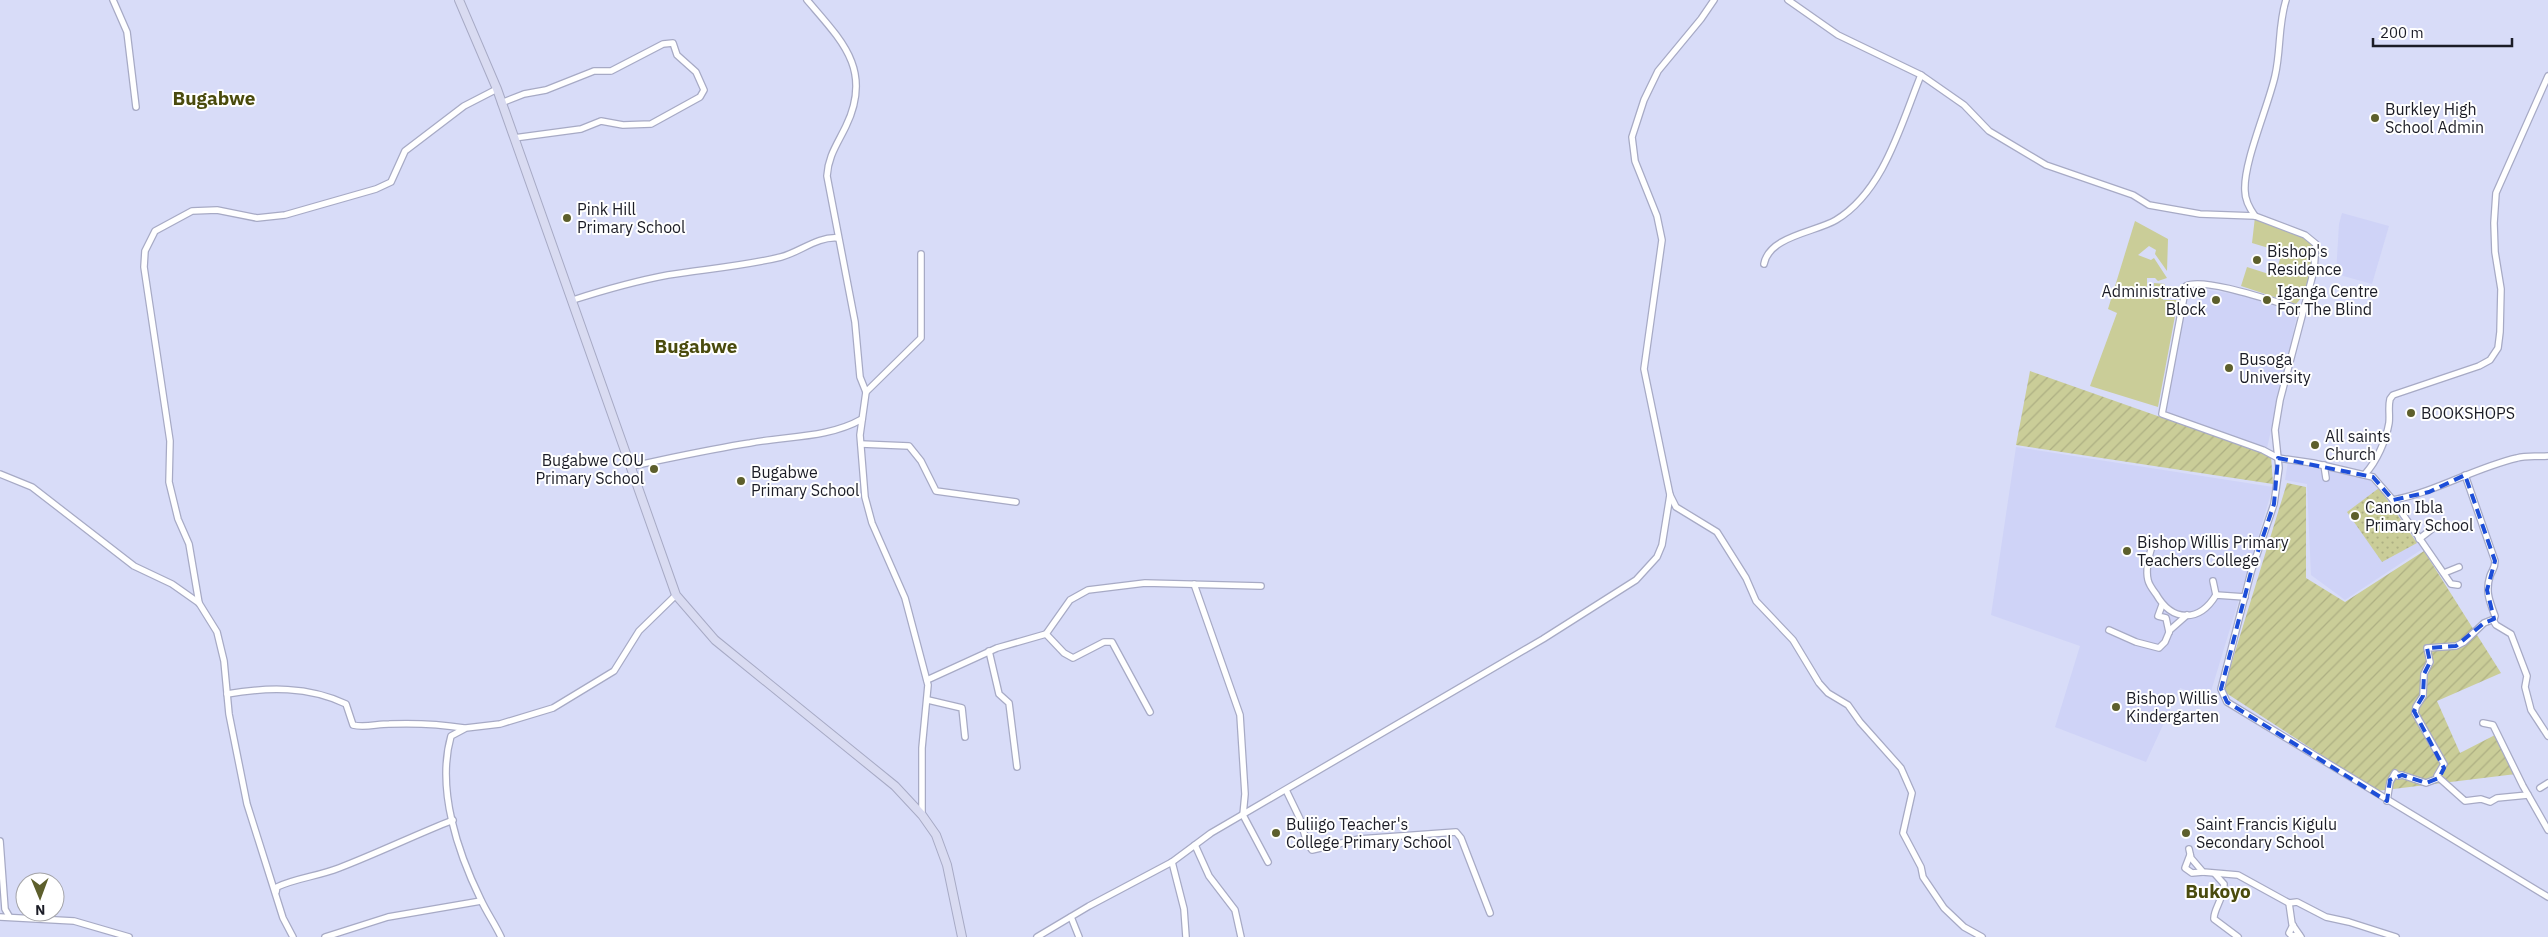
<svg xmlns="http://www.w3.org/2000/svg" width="2548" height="937" viewBox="0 0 2548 937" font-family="'IBM Plex Sans',sans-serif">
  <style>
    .built { fill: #cfd3f7 }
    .grass { fill: #cacd98 }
    .park { fill: url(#park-dots) }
    .garden { fill: url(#garden-furrows) }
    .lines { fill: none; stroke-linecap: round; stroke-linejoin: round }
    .street-casing { stroke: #a7aac5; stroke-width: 8 }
    .secondary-casing { stroke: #a7aac5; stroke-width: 10 }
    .street { stroke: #fff; stroke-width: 5.5 }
    .secondary { stroke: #d9dbf1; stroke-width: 8 }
    .marked { fill: none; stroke: #1d4ed8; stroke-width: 4; stroke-dasharray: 10 6; stroke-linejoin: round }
    .poi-dot { fill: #5d5f2c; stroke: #fff; stroke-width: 2 }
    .labels { text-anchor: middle; stroke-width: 4; stroke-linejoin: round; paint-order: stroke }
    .poi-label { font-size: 16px; fill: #1b1c26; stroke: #fff; text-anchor: start }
    .quarter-label { font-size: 19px; font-weight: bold; fill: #4a4b0d; stroke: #fff }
  </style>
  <defs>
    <pattern id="park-dots" width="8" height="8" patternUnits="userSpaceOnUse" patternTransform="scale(1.25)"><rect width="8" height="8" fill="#cacd98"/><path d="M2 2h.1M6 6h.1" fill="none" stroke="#adaf83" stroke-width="1.8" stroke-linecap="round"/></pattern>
    <pattern id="garden-furrows" width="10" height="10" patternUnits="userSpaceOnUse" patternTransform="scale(1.25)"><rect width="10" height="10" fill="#cacd98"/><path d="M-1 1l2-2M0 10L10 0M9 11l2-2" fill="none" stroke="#adaf83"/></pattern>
  </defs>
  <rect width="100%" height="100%" fill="#d8dcf8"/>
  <g class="built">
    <path d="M 2342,213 L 2389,226 L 2372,284 L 2336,274 L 2339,224 Z"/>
    <path d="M 2200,289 L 2241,295 L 2281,308 L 2297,315 L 2267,448 L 2166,413 L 2184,312 L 2197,314 Z"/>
    <path d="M 2016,447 L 2273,487 L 2209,698 L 2180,688 L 2146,762 L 2055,727 L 2080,646 L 1991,615 Z"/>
    <path d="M 2288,462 L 2353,472 L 2371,478 L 2380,484 L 2424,548 L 2345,600 L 2311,575 L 2307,484 L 2285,480 Z"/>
  </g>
  <g class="grass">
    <path d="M 2255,217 L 2305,236 L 2314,244 C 2312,265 2312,288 2296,304 L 2241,286 L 2247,267 L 2275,276 L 2282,252 L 2252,243 Z"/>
    <path d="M 2135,221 L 2168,239 L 2167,271 L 2155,254 L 2156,250 L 2149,246 L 2138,255 L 2151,260 L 2154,258 L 2167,278 L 2158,281 L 2155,278 L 2147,278 L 2147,288 L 2154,289 L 2154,283 L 2165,284 L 2163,300 L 2178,300 L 2158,407 L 2090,386 L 2117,313 L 2108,309 Z"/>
  </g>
  <path class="park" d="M 2379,488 L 2417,543 L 2382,562 L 2347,512 Z"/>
  <g class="garden">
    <path d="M 2030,371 L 2271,456 L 2273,484 L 2016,445 Z"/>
    <path d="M 2287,483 L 2306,487 L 2306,578 L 2345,602 L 2424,551 L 2501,673 L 2437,701 L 2460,753 L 2495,735 L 2516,774 L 2377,791 L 2223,691 Z"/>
  </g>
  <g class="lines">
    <defs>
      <g id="street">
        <path d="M 113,0 L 127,32 L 136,107"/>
        <path d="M 807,0 C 842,41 873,70 846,126 C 838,143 828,156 827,176 L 855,322 L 860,377 L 866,392 L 860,435 L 865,497 L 872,523 L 905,598 L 928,685 L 922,748 L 922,815"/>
        <path d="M 1714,0 L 1701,19 L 1658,71 L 1644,100 L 1632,137 L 1635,161 L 1657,216 L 1662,240 L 1644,369 L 1670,495 L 1676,507 L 1717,532 L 1746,578 L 1756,601 L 1793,640 L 1819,683 L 1828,693 L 1848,705 L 1860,722 L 1901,768 L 1912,793 L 1903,833 L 1921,867 L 1923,877 L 1944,908 L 1964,927 L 1982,937"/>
        <path d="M 1788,0 L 1838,35 L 1921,75 L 1964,105 L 1989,131 L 2046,165 L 2133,195 L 2149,205 L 2200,214 L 2255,216 L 2305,235 L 2316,244 L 2314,270 L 2280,400 L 2275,430 L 2279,468 L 2274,504 L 2251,572 L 2221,689 L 2227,702 L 2548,897"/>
        <path d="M 501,103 L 524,94 L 546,90 L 594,71 L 611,71 L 663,44 L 673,43 L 677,55 L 696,72 L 704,90 L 700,97 L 651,124 L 623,125 L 601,121 L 581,129 L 514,138"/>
        <path d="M 2255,216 C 2250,209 2245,200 2245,191 C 2243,163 2268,107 2275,76 C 2281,51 2278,25 2286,0"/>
        <path d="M 1764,264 C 1769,236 1816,232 1836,220 C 1884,191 1901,124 1921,75"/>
        <path d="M 573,300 C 604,290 636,281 668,275 C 706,269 744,266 781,257 C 800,252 818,236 838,238"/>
        <path d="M 2303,310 C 2281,304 2203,276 2186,286 L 2162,414 L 2263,450 L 2278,458 L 2313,463 L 2373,477 L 2393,500 L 2451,584 L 2458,585"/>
        <path d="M 866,392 L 921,338 L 921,254"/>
        <path d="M 861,444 L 909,446 L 921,461 L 936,491 L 1016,502"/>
        <path d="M 2324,465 L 2326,478"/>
        <path d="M 632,466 C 671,458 711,449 750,443 C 787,436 829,438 862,419"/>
        <path d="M 0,474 L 32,487 L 134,566 L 172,584 L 199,603 L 217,632 L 224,661 L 229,714 L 247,804 L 283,918 L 293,937"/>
        <path d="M 2365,474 C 2377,461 2386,440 2389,423 C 2390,415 2388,407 2390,399 L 2393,395 L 2479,366 L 2490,360 L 2498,348 L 2500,332 L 2501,289 L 2495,252 L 2494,223 L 2496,193 L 2548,76"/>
        <path d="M 2465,475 L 2495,561 C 2495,569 2492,570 2490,576 C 2485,592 2490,602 2495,616 L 2494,619 L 2484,623 L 2464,642 L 2456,646 L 2427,648 L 2430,662 L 2424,674 L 2423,696 L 2416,707 L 2415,713 L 2444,764 L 2437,776 L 2465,801 L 2481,799 L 2490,802 L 2497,798 L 2528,795"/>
        <path d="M 2393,500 C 2436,492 2474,468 2517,458 C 2527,455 2538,457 2548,456"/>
        <path d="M 2419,539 L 2432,529"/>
        <path d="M 2153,542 C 2150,554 2145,568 2148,580 C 2149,585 2153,590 2156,594 C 2172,622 2199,623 2216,595 L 2245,597"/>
        <path d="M 2444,573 L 2459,567"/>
        <path d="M 2213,581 L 2216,595"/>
        <path d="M 1194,584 L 1240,715 L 1245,794 L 1243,815 L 1268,862"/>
        <path d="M 199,603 L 189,544 L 178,519 L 169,482 L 170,441 L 144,267 L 145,251 L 155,231 L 192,211 L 217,210 L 257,218 L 285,215 L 376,189 L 391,182 L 405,151 L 464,106 L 497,89"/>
        <path d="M 2162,605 L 2158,616 L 2166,618 L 2169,632"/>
        <path d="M 2493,620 L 2496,625 L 2511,634 L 2527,676 L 2525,687 L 2531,710 L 2548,736"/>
        <path d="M 2109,630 L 2136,642 L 2159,648 L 2165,642 L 2170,630 L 2187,615"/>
        <path d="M 1046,634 L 1064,653 L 1073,658 L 1104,642 L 1112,642 L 1150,712"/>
        <path d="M 989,651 L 999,694 L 1009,703 L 1017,767"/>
        <path d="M 927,680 L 997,648 L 1046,634 L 1070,600 L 1088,590 L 1145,583 L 1261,586"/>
        <path d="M 227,694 C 268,687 308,686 346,704 L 353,725 C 364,728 377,724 389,724 C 414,723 439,724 464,728"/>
        <path d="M 928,700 L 962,708 L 965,737"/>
        <path d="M 2483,723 L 2493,725 L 2523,786 L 2548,830"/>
        <path d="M 2540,788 L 2548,783"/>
        <path d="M 1286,790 L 1300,819 L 1307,843 L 1312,850 L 1359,839 L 1456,832 L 1461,838 L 1490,913"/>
        <path d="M 2387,801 L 2390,782 L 2395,773 L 2398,776 L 2402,775 L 2426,783 L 2439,778"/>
        <path d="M 0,841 L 5,909 L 9,916"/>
        <path d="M 1195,845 L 1209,876 L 1235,910 L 1241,937"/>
        <path d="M 2189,849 L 2191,858 L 2203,872 L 2238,875 L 2289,903 L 2297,902 L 2326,917 L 2349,922 L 2396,937"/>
        <path d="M 2190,855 L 2185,868 L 2192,873 L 2203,872"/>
        <path d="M 1172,862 L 1184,909 L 1186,937"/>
        <path d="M 2215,874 L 2224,884 C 2224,898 2213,910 2214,919 L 2238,937"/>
        <path d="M 276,892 L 277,887 C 296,878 319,876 339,868 C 378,853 415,835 453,820"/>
        <path d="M 2289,903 L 2292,924 L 2301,937"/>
        <path d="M 0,917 L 74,921 L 129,937"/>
        <path d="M 1071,917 L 1079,937"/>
        <path d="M 2293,925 L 2289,933 L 2292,936 L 2299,935"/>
        <path d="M 325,937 L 388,917 L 481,901"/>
        <path d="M 501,937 C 495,924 487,913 481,900 C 458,853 436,789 451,736 L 466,728 L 500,724 L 553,708 L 614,671 L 639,631 L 676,595"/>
        <path d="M 1037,937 L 1089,906 L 1172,862 L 1211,833 L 1543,639 L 1636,580 L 1657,557 L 1662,545 L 1670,495"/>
      </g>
      <path id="secondary" d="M 459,0 L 497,89 L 676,595 L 715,640 L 895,786 L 922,815 L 936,835 L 947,865 L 962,937"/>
    </defs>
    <use href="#street" class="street-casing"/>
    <use href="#secondary" class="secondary-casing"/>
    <use href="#street" class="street"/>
    <use href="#secondary" class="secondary"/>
  </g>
  <path class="marked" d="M 2278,458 L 2373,477 L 2393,500 L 2429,492 L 2465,475 L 2495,561 L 2487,590 L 2494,619 L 2484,623 L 2456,646 L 2427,648 L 2430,662 L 2424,674 L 2423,696 L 2414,711 L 2444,768 L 2439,778 L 2426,783 L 2402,775 L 2390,780 L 2387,801 L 2227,702 L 2221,689 L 2251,572 L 2274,504 Z"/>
  <g class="poi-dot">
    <circle cx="2375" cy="118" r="5"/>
    <circle cx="567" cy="218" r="5"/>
    <circle cx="2257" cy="260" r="5"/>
    <circle cx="2216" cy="300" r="5"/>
    <circle cx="2267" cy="300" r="5"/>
    <circle cx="2229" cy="368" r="5"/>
    <circle cx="2411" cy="413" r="5"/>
    <circle cx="2315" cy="445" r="5"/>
    <circle cx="654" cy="469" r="5"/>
    <circle cx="741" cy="481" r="5"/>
    <circle cx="2355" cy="516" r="5"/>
    <circle cx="2127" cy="551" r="5"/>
    <circle cx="2116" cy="707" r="5"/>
    <circle cx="1276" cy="833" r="5"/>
    <circle cx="2186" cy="833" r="5"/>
  </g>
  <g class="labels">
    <g class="poi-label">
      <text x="2385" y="115">Burkley High<tspan x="2385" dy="18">School Admin</tspan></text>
      <text x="577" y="215">Pink Hill<tspan x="577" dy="18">Primary School</tspan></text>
      <text x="2267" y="257">Bishop's<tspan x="2267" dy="18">Residence</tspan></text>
      <text x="2206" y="297" text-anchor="end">Administrative<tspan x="2206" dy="18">Block</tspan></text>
      <text x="2277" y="297">Iganga Centre<tspan x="2277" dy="18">For The Blind</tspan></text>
      <text x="2239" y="365">Busoga<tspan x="2239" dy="18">University</tspan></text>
      <text x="2421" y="419">BOOKSHOPS</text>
      <text x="2325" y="442">All saints<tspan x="2325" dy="18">Church</tspan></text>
      <text x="644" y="466" text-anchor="end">Bugabwe COU<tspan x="644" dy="18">Primary School</tspan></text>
      <text x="751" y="478">Bugabwe<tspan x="751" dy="18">Primary School</tspan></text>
      <text x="2365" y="513">Canon Ibla<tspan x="2365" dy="18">Primary School</tspan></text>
      <text x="2137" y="548">Bishop Willis Primary<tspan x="2137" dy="18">Teachers College</tspan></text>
      <text x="2126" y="704">Bishop Willis<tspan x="2126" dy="18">Kindergarten</tspan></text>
      <text x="1286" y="830">Buliigo Teacher's<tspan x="1286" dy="18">College Primary School</tspan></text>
      <text x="2196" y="830">Saint Francis Kigulu<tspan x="2196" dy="18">Secondary School</tspan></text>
    </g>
    <g class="quarter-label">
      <text x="214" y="105">Bugabwe</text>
      <text x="696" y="353">Bugabwe</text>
      <text x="2218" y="898">Bukoyo</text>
    </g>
  </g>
  <g transform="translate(40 897) rotate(179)"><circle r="24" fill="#ffffff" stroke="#a4a4a8"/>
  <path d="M0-4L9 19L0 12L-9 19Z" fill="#5d5f2c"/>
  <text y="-8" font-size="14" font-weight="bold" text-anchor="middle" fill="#1b1c26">N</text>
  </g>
  <path d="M2373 38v8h139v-8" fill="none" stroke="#1b1c26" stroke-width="2.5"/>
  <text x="2380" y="38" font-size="15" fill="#1b1c26" stroke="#ffffff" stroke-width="4" paint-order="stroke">200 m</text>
</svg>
